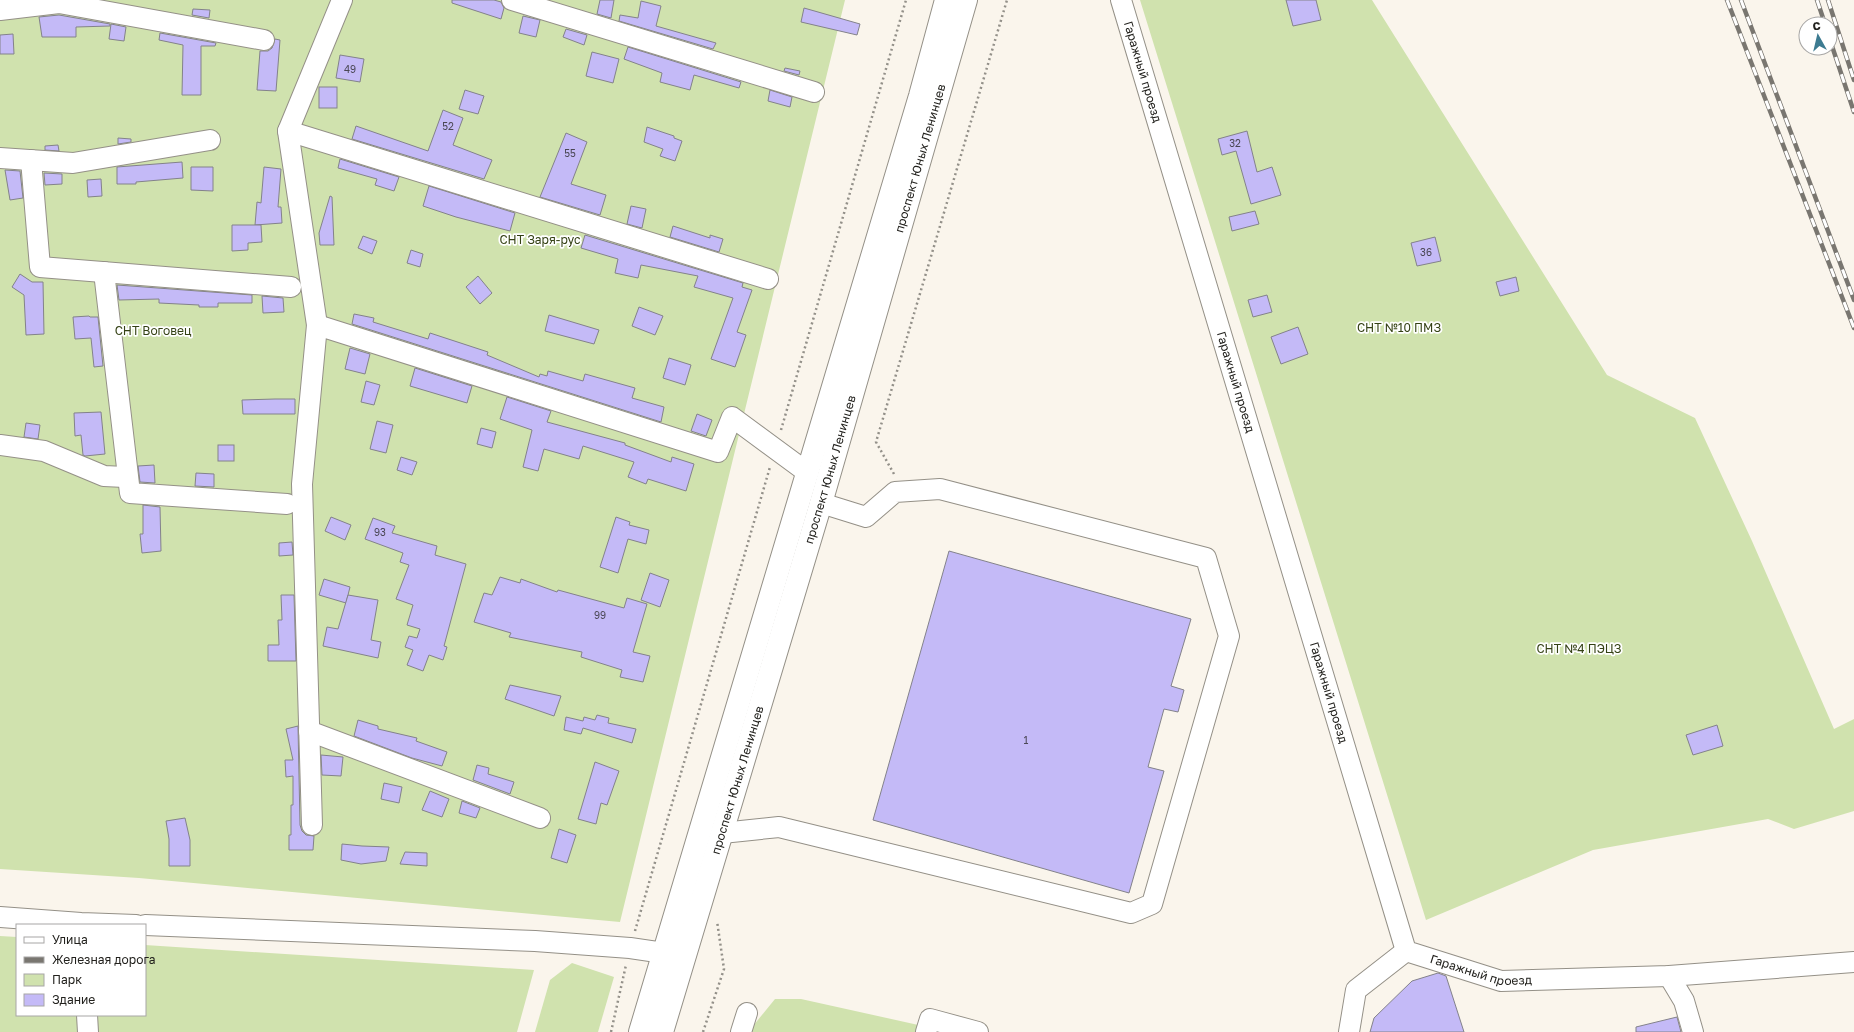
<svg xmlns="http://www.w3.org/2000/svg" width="1854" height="1032" viewBox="0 0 1854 1032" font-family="'Golos Text',sans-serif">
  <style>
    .green { fill: #d0e2ae }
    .building { fill: #c4baf7; stroke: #83828a }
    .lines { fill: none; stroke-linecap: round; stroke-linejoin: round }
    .minor-casing { stroke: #949087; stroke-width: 22 }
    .major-casing { stroke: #949087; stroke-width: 24 }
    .path { stroke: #939089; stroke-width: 2.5; stroke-dasharray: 2 3; stroke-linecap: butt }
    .minor { stroke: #fff; stroke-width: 20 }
    .major { stroke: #fff; stroke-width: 22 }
    .rail-casing { stroke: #797670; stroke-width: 4.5 }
    .rail { stroke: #fff; stroke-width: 3; stroke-dasharray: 9; stroke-linecap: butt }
    .labels { text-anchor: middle; stroke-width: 3.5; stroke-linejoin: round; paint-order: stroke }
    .number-label { font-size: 10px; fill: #4a4754 }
    .street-label { font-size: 12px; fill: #22211d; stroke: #fff }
    .park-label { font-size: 12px; fill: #344114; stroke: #fff }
  </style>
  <rect width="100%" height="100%" fill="#faf5ec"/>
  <g class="green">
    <path d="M 0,0 L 845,0 L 620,922 L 139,878 L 0,869 Z"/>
    <path d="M 1140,0 L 1372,0 L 1607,375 L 1695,418 L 1752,541 L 1834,729 L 1854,719 L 1854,811 L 1794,829 L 1768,819 L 1593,850 L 1426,920 Z"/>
    <path d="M 0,936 L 17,937 L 17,1015 L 145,1015 L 145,945 L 534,970 L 517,1032 L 0,1032 Z"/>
    <path d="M 572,963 L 614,977 L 598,1032 L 535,1032 L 550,980 Z"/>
    <path d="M 775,999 L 801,999 L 950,1032 L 751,1032 L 753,1026 Z"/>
  </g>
  <g class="building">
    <path d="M 452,0 L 494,0 L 501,2 L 504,8 L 501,19 L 452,3 Z"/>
    <path d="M 600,0 L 614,0 L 611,18 L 597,14 Z"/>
    <path d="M 1286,0 L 1316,0 L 1321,20 L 1293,26 Z"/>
    <path d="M 641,1 L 661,6 L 656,26 L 716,43 L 713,49 L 619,21 L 620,15 L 638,18 Z"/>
    <path d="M 804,8 L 860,24 L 857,35 L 801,22 Z"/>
    <path d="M 193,9 L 210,10 L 209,18 L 192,15 Z"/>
    <path d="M 59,15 L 110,24 L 110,26 L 76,27 L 76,37 L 42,37 L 39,17 Z"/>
    <path d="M 523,16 L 540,20 L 536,37 L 519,33 Z"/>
    <path d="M 111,24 L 126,27 L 124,41 L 109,39 Z"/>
    <path d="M 566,29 L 587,35 L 584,45 L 563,37 Z"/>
    <path d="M 160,33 L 216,43 L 215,46 L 201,46 L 201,95 L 182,95 L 183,45 L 159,40 Z"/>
    <path d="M 13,34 L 14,54 L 0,54 L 0,35 Z"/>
    <path d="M 275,39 L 280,40 L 276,91 L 257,90 L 260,51 L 268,51 L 272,48 Z"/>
    <path d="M 628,47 L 741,82 L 739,88 L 694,75 L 690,90 L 660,82 L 662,73 L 624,59 Z"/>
    <path d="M 592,52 L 619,59 L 613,83 L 586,76 Z"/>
    <path d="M 340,55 L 364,59 L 360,82 L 336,78 Z"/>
    <path d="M 785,68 L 800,71 L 799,75 L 784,71 Z"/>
    <rect x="319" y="87" width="18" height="21"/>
    <path d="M 465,90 L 484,96 L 478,114 L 459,109 Z"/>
    <path d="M 770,90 L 792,97 L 790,107 L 768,101 Z"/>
    <path d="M 443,110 L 463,118 L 453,145 L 492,160 L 484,179 L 352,139 L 356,126 L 428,151 Z"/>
    <path d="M 647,127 L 674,136 L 674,138 L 682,141 L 675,161 L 660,156 L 663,149 L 644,142 Z"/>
    <path d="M 1247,131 L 1257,172 L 1272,167 L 1281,195 L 1251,204 L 1236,151 L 1222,155 L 1218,139 Z"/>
    <path d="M 566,133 L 587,142 L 571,184 L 606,195 L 600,215 L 540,197 Z"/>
    <path d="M 118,138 L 131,139 L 131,142 L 118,144 Z"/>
    <path d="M 58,145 L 59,151 L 45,150 L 45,146 Z"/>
    <path d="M 340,159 L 399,177 L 394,191 L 375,185 L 377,179 L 338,168 Z"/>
    <path d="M 182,162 L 183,178 L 136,182 L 136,184 L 117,184 L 117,167 Z"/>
    <path d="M 191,167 L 213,167 L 213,191 L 191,190 Z"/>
    <path d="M 264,167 L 281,169 L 278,207 L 281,207 L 282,223 L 255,225 L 257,202 L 261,203 Z"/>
    <path d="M 5,170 L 20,171 L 23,198 L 10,200 Z"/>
    <path d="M 44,173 L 62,174 L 62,184 L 45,185 Z"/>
    <path d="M 101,179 L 102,196 L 88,197 L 87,180 Z"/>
    <path d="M 429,186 L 515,213 L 510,231 L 456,217 L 423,206 Z"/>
    <path d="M 330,196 L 332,197 L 334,245 L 320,245 L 319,233 Z"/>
    <path d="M 631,206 L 646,209 L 642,228 L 627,224 Z"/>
    <path d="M 1255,211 L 1259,224 L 1232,231 L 1229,217 Z"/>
    <path d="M 232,225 L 261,225 L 262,242 L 248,243 L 248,250 L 232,251 Z"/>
    <path d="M 673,226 L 710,238 L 710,235 L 723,239 L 719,252 L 670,237 Z"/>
    <path d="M 585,235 L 743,283 L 742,287 L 752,290 L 737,332 L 746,335 L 735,367 L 711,359 L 733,298 L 694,287 L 698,276 L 641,265 L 638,278 L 615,273 L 618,259 L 581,248 Z"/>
    <path d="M 363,236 L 377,241 L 372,254 L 358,248 Z"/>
    <path d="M 1435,237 L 1441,261 L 1417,266 L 1411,243 Z"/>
    <path d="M 411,250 L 423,254 L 420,267 L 407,263 Z"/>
    <path d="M 20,274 L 32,282 L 43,282 L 44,334 L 26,335 L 24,295 L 12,287 Z"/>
    <path d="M 478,276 L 492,293 L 480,304 L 466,287 Z"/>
    <path d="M 1516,277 L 1519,291 L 1500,296 L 1496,282 Z"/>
    <path d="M 117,285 L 252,295 L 252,303 L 218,303 L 218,307 L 199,307 L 199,305 L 159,303 L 159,299 L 119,300 Z"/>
    <path d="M 1267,295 L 1272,312 L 1253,317 L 1248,300 Z"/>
    <path d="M 262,296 L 283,298 L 284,312 L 263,313 Z"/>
    <path d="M 639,307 L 663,316 L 655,335 L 632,326 Z"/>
    <path d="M 354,314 L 374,318 L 373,322 L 428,339 L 430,333 L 488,352 L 487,355 L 539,377 L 540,374 L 547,376 L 548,371 L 583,381 L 585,374 L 635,388 L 632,398 L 664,407 L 661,422 L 352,324 Z"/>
    <path d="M 549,315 L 599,330 L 594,344 L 545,331 Z"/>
    <path d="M 89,316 L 90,317 L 98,317 L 103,366 L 94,367 L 91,338 L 75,339 L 73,317 Z"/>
    <path d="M 1298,327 L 1308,354 L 1281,364 L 1271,337 Z"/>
    <path d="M 350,348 L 370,354 L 365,374 L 345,369 Z"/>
    <path d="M 669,358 L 691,365 L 685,385 L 663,378 Z"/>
    <path d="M 415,368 L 472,386 L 467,403 L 410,386 Z"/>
    <path d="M 366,381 L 380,385 L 374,405 L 361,402 Z"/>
    <path d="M 507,397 L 551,411 L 547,422 L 625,443 L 625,445 L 671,462 L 672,457 L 694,464 L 686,491 L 648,479 L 646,484 L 628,477 L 634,462 L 583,446 L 579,459 L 544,449 L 538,471 L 523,467 L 532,430 L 500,419 Z"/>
    <path d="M 275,399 L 295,399 L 295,414 L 243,414 L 242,400 Z"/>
    <path d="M 101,412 L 105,454 L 85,456 L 83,455 L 81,435 L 75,436 L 74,413 Z"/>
    <path d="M 697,414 L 712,420 L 706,436 L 691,431 Z"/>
    <path d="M 377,421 L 393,425 L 386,453 L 370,449 Z"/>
    <path d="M 26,423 L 40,425 L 38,439 L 24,437 Z"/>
    <path d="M 481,428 L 496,432 L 492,448 L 477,444 Z"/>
    <rect x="218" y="445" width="16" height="16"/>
    <path d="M 401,457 L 417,462 L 412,475 L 397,470 Z"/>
    <path d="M 154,465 L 155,483 L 140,482 L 138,466 Z"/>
    <path d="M 196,473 L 214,474 L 214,487 L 195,486 Z"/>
    <path d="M 143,505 L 160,507 L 161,551 L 142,553 L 140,534 L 143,534 Z"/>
    <path d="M 331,517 L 351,525 L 345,540 L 325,531 Z"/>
    <path d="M 616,517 L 630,522 L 629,525 L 649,530 L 646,544 L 628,539 L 618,573 L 600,567 Z"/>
    <path d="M 373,518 L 395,526 L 392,533 L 437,546 L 435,555 L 466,564 L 444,646 L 447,647 L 443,660 L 429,655 L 423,671 L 407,665 L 413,650 L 405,647 L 409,636 L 417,638 L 420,629 L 407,625 L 413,605 L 396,599 L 409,565 L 400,562 L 403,553 L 365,539 Z"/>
    <path d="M 292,542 L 293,555 L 279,556 L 279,543 Z"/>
    <path d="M 949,551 L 1191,619 L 1171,686 L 1184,690 L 1178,712 L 1164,709 L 1148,767 L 1164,771 L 1129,893 L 873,820 Z"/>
    <path d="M 650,573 L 669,580 L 660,607 L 641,600 Z"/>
    <path d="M 500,577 L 520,583 L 521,579 L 557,592 L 558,590 L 624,608 L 627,598 L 647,604 L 633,652 L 650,656 L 643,682 L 620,677 L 622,670 L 581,657 L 582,652 L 509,637 L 511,633 L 474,622 L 484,593 L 492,595 Z"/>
    <path d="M 324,579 L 350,587 L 346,603 L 319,595 Z"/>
    <path d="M 281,595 L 294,595 L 296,661 L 268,661 L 268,645 L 279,645 L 278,620 L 282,620 Z"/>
    <path d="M 348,595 L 378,600 L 371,640 L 381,642 L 378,658 L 323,646 L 327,627 L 338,629 Z"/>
    <path d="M 510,685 L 561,696 L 554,716 L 505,699 Z"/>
    <path d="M 597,715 L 609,718 L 608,723 L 636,729 L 632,743 L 583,728 L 581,734 L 564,730 L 566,717 L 583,721 L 584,717 L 595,720 Z"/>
    <path d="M 358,720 L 378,726 L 378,729 L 417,738 L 416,741 L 447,752 L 442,766 L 412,758 L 354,736 Z"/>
    <path d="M 1717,725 L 1723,746 L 1693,755 L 1686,735 Z"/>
    <path d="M 298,726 L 300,825 L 302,831 L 306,835 L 314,836 L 313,850 L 289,850 L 289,835 L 291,835 L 291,805 L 293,805 L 293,776 L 286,777 L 285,760 L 293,760 L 286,729 Z"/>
    <path d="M 321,755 L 343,757 L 341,776 L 322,775 Z"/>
    <path d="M 595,762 L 619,771 L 607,805 L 601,803 L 596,824 L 578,819 Z"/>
    <path d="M 477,765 L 489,768 L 488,774 L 514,782 L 510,794 L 473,780 Z"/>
    <path d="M 384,783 L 402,787 L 399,803 L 381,799 Z"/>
    <path d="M 430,791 L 449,799 L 442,817 L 422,810 Z"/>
    <path d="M 462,801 L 480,808 L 476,818 L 459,813 Z"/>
    <path d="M 185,818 L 190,840 L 190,866 L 169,866 L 169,839 L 166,821 Z"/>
    <path d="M 559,829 L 576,835 L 567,863 L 551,858 Z"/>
    <path d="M 342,844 L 362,846 L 389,847 L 386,861 L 361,864 L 341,860 Z"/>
    <path d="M 405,852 L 427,853 L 427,866 L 400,864 Z"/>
    <path d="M 1438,973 L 1446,976 L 1464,1032 L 1370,1032 L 1374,1018 L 1412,981 Z"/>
    <path d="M 1677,1017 L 1681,1032 L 1636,1032 L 1636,1027 Z"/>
  </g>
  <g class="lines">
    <defs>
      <g id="minor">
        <path d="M 512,0 L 814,92"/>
        <path id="s1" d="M 1121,0 L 1406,951 L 1501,981 L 1669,976 L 1854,962"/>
        <path d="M 0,10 L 59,3 L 264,40"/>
        <path d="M 288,131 L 768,279"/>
        <path d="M 0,158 L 73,163 L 210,140"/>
        <path d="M 31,160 L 40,267 L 291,287"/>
        <path d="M 104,272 L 130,493 L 287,504"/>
        <path d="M 317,325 L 288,131 L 342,0"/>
        <path d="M 0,445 L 44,451 L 104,476 L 125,477"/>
        <path d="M 309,731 L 540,818"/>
        <path d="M 312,825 L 302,484 L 317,325 L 718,452 L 732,417 L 808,473"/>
        <path d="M 722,833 L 779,827 L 1131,913 L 1152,904 L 1229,636 L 1206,558 L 940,489 L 895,492 L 866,517 L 821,503"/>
        <path d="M 0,917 L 81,923 L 136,925"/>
        <path d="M 145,925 L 535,941 L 630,948 L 664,953"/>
        <path d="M 1669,976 L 1684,1001 L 1693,1032"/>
        <path d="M 87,1015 L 88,1032"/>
        <path d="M 741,1032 L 747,1013"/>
        <path d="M 926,1032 L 930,1019 L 978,1032"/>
        <path d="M 1349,1032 L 1356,990 L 1406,951"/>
      </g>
      <g id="major">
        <path d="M 640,1032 L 920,96 L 946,0"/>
        <path id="s2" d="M 662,1032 L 821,503 L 966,0"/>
      </g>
    </defs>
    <use href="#minor" class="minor-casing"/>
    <use href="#major" class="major-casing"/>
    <g class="path">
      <path d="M 781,430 L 906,0"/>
      <path d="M 894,474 L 876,442 L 1007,0"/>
      <path d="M 635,931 L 770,467"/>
      <path d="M 611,1032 L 626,965"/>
      <path d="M 703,1032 L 724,969 L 717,921"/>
    </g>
    <use href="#minor" class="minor"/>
    <use href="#major" class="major"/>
    <defs>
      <g id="rail">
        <path d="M 1727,0 L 1854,328"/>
        <path d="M 1741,0 L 1854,300"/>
        <path d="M 1817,0 L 1825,24"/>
        <path d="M 1828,0 L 1854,80"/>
        <path d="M 1830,40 L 1854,112"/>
      </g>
    </defs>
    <use href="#rail" class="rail-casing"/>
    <use href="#rail" class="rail"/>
  </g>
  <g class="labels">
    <g class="number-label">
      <text x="350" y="73">49</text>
      <text x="448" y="130">52</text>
      <text x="1235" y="147">32</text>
      <text x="570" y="157">55</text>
      <text x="1426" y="256">36</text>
      <text x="380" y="536">93</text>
      <text x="600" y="619">99</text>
      <text x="1026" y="744">1</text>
    </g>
    <g class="street-label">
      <text dy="4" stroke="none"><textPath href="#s1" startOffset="75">Гаражный проезд</textPath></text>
      <text dy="4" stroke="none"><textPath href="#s2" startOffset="911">проспект Юных Ленинцев</textPath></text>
      <text dy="4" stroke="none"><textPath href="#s1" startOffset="399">Гаражный проезд</textPath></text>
      <text dy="4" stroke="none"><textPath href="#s2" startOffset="587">проспект Юных Ленинцев</textPath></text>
      <text dy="4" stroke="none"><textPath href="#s1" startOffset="723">Гаражный проезд</textPath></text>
      <text dy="4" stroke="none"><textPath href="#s2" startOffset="263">проспект Юных Ленинцев</textPath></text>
      <text dy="4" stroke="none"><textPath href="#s1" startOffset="1071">Гаражный проезд</textPath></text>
    </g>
    <g class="park-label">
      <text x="540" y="244">СНТ Заря-рус</text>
      <text x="1399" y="332">СНТ №10 ПМЗ</text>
      <text x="153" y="335">СНТ Воговец</text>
      <text x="1579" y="653">СНТ №4 ПЭЦЗ</text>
    </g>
  </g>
  <rect x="16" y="924" width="130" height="92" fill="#ffffff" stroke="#a7a6a5"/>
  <rect x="24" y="937" width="20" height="6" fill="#ffffff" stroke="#a7a6a5"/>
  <text x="52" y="944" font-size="12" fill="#22211d">Улица</text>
  <rect x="24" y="957" width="20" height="6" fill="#797670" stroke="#a7a6a5"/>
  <text x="52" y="964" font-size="12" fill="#22211d">Железная дорога</text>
  <rect x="24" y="974" width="20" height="12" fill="#d0e2ae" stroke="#a7a6a5"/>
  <text x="52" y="984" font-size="12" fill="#22211d">Парк</text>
  <rect x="24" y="994" width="20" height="12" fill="#c4baf7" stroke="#a7a6a5"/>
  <text x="52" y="1004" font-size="12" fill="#22211d">Здание</text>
  <g transform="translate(1818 36) rotate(352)"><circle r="19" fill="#ffffff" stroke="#a7a6a5"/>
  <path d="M0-3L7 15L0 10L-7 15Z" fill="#3d7b91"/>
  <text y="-6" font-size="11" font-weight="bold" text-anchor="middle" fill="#22211d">С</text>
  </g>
</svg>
